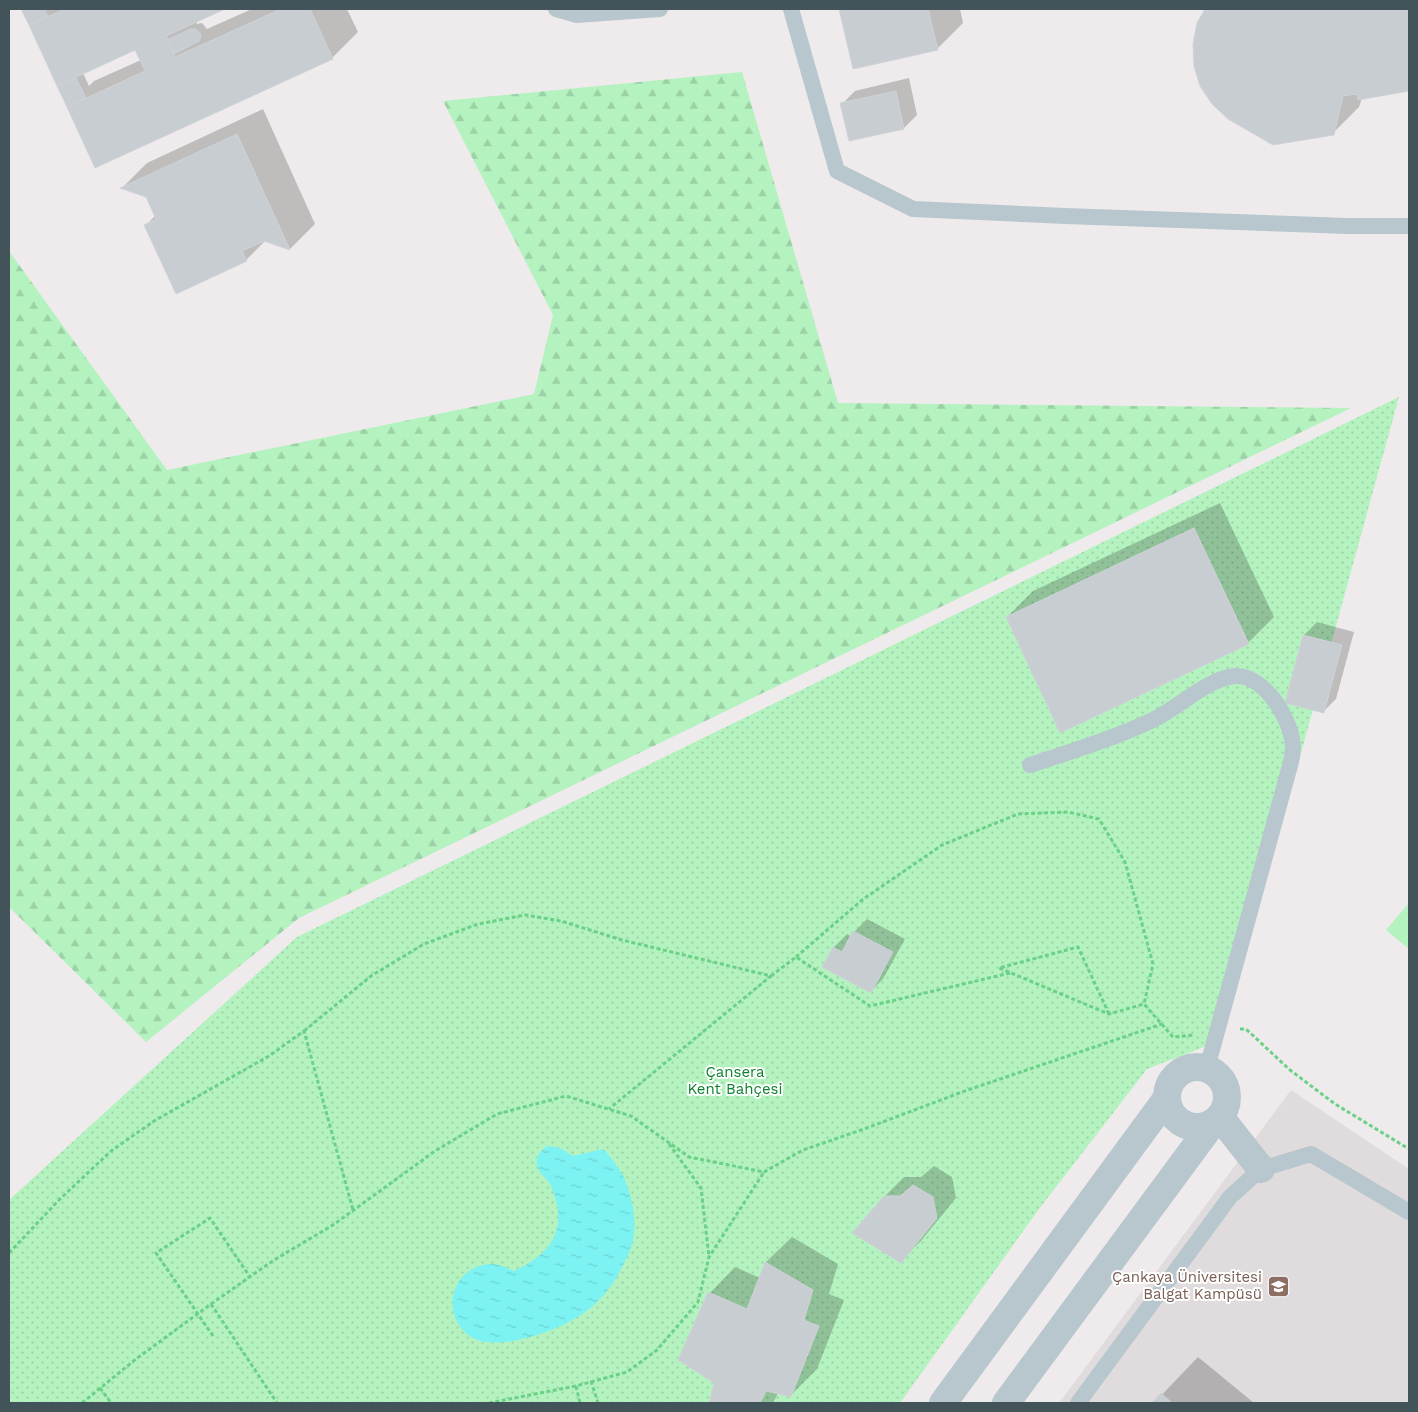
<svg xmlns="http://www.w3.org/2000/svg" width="1418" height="1412" viewBox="0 0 1418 1412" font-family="'Work Sans',sans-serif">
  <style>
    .education { fill: #e0dcde }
    .grass { fill: #b4f2bf }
    .forest { fill: url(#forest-firs) }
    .park { fill: url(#park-dots) }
    .water { fill: url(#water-ripples) }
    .shadow { fill: #0003; fill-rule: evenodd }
    .building { fill: #c7cdd1; stroke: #cfd3d8 }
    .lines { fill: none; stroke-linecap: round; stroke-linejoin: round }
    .path { stroke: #6ad288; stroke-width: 3; stroke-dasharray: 4 2.5; stroke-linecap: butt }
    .service { stroke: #b8c7cd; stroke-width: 16 }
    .minor { stroke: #b8c7cd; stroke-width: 28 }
    .labels { text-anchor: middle; stroke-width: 4; stroke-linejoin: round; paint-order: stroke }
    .park-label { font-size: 15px; fill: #0f802f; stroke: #fff }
    .education-label { font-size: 15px; fill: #785e54; stroke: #fff; text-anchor: end }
  </style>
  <defs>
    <pattern id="forest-firs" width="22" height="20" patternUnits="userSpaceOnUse" patternTransform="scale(1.25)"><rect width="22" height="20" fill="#b4f2bf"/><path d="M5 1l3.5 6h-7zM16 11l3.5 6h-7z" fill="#9cd1a6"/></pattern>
    <pattern id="park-dots" width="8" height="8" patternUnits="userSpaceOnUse" patternTransform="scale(1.25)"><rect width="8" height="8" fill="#b4f2bf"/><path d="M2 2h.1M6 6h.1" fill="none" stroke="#9cd1a6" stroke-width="1.8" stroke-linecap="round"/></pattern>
    <pattern id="water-ripples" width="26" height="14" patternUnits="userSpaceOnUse" patternTransform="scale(1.25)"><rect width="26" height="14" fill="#7df2f2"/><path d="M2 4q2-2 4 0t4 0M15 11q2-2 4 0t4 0" fill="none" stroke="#6dd1d2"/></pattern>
  </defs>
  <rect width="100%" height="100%" fill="#efebec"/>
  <path class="education" d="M 1291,1090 L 1409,1169 L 1409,1403 L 1059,1403 Z"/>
  <path class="grass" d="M 1409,903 L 1409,949 L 1386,930 Z"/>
  <path class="forest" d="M 742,72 L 838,403 L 1351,408 L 299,918 L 146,1042 L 9,907 L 9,251 L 167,470 L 534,394 L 553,315 L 443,101 Z"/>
  <path class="park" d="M 1399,397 L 1222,1040 L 1147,1069 L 1039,1209 L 900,1403 L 9,1403 L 9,1200 L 297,937 Z"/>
  <path class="water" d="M 548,1146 L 560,1148 L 573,1156 L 604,1149 C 611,1159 621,1169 625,1180 C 632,1198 637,1221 633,1240 C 632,1248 627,1257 623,1265 C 605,1304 576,1323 534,1336 C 518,1340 495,1346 478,1340 C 465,1336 455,1323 453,1309 C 449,1285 468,1264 492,1264 C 500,1264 507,1268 514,1271 C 555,1253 569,1225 550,1184 C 546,1177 538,1173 537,1165 C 535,1156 541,1150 548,1146 Z"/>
  <g class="shadow">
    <path d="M 23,9 L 222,9 L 196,21 L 197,24 L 202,23 L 207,29 L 252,9 L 347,9 L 358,32 L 332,58 L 95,166 ZM 136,48 L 141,60 L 94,81 L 89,86 L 83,73 Z"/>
    <path d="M 840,9 L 960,9 L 963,23 L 937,49 L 854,67 Z"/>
    <path d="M 1206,9 L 1409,9 L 1409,90 L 1362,98 L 1359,107 L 1333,133 L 1199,24 Z"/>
    <path d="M 909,78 L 917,115 L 904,128 L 842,104 L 855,91 Z"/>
    <path d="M 263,109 L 315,224 L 290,249 L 266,240 L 246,260 L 146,225 L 156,215 L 147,196 L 122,188 L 147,163 Z"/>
    <path d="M 1220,503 L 1274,617 L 1248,643 L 1007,617 L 1033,591 Z"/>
    <path d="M 1317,622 L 1354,632 L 1336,699 L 1323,712 L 1287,702 L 1304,635 Z"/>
    <path d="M 867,919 L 905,939 L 883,979 L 870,992 L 823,967 L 834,947 L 847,934 L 852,937 L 854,932 Z"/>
    <path d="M 934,1166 L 952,1177 L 956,1198 L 920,1242 L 900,1261 L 884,1197 L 904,1177 L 921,1177 Z"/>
    <path d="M 792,1237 L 838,1264 L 829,1294 L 844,1300 L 817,1369 L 791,1395 L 778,1393 L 773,1403 L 710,1403 L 716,1383 L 710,1293 L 735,1267 L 760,1278 L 766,1262 Z"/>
    <path d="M 1198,1357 L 1254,1403 L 1154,1403 Z"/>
  </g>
  <g class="building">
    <path d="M 21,9 L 44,9 L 48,17 L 29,25 Z"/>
    <path d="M 65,9 L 225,9 L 166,36 L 175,57 L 281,9 L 310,9 L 333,59 L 95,168 L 67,107 L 145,71 L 135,50 L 57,86 L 29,25 Z"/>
    <path d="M 839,9 L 928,9 L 938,50 L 853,69 Z"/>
    <path d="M 1205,9 L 1409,9 L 1409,91 L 1358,100 L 1357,94 L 1343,96 L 1334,135 L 1273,145 L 1228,119 L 1212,104 L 1200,86 L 1194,66 L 1193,44 L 1197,23 Z"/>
    <path d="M 191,29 L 195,29 L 200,33 L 201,37 L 199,41 L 174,54 L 167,40 Z"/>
    <path d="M 76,78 L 86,98 L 67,107 L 57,86 Z"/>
    <path d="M 896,91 L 904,129 L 849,141 L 840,103 Z"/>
    <path d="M 237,134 L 290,250 L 264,241 L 242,251 L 247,261 L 176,294 L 144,225 L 156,219 L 146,197 L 120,188 Z"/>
    <path d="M 1194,528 L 1249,644 L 1060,733 L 1006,617 Z"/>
    <path d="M 1303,635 L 1342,645 L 1324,713 L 1285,703 Z"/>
    <path d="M 853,931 L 893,952 L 871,993 L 822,967 L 833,947 L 842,952 Z"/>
    <path d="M 913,1185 L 933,1197 L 937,1218 L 901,1263 L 852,1233 L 884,1196 L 900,1196 Z"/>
    <path d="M 765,1262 L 813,1290 L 804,1320 L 819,1326 L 791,1397 L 766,1391 L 760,1403 L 709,1403 L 714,1383 L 678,1360 L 708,1292 L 747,1309 Z"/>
    <path d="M 1161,1393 L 1172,1403 L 1152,1403 Z"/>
  </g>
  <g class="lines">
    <g class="path">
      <path d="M 796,957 L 862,900 L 942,845 L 1018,814 L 1068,812 L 1099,819 L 1125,862 L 1153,964 L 1144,1004"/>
      <path d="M 771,976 L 796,957 L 870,1006 L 1010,973"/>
      <path d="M 1109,1014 L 1078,947 L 999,968 L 1109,1014 L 1144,1004 L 1173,1037 L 1194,1035"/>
      <path d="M 1240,1029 L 1246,1029 L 1290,1070 L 1335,1104 L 1409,1149"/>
      <path d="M 304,1031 L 371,976 L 424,944 L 478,924 L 525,915 L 561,921 L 622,940 L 771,976 L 609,1109"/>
      <path d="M 669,1144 L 701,1188 L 709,1257"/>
      <path d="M 9,1253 L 59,1200 L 111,1151 L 154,1121 L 269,1056 L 304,1031 L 353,1210"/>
      <path d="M 211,1304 L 277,1403"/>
      <path d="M 213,1336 L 156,1253 L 210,1218 L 250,1277"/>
      <path d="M 591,1381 L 598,1403"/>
      <path d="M 576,1386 L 580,1403"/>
      <path d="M 100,1388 L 111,1403"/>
      <path d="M 82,1403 L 136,1359 L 211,1304 L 274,1260 L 333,1225 L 435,1151 L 497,1114 L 566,1096 L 631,1116 L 689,1157 L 764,1172 L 803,1150 L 864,1129 L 962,1092 L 1162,1024"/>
      <path d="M 489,1403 L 576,1386 L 627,1372 L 657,1350 L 698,1302 L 709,1257 L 764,1172"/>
    </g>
    <g class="service">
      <path d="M 556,9 L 577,15 L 660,9"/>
      <path d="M 791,9 L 837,171 L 913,209 L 1065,216 L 1348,226 L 1409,226"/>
      <path d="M 1030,765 C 1073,751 1115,738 1155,719 C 1179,707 1209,678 1235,676 C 1265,675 1292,720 1293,747 C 1293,752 1292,757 1291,762 L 1207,1068"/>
      <path d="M 1078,1403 L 1230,1197 L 1261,1169 L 1311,1154 L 1409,1212"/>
    </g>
    <g class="minor">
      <circle cx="1197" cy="1097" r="30"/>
      <path d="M 1220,1117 L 1261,1169"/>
      <path d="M 943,1403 L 1167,1098"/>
      <path d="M 1006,1403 L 1212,1124"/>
    </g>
  </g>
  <defs>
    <symbol id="university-square" viewBox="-11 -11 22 22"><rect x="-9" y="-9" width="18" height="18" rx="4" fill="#8d6e63" stroke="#fff"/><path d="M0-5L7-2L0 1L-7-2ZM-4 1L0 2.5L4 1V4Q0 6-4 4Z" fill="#fff"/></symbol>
  </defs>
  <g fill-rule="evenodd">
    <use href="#university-square" x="1266" y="1274" width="25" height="25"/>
  </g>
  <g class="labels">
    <g class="park-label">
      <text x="735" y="1077">Çansera<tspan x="735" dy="17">Kent Bahçesi</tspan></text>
    </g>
    <g class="education-label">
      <text x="1262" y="1282">Çankaya Üniversitesi<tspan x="1262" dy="17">Balgat Kampüsü</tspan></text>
    </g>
  </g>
  <rect width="1418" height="1412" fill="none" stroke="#42545a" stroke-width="20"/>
</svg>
